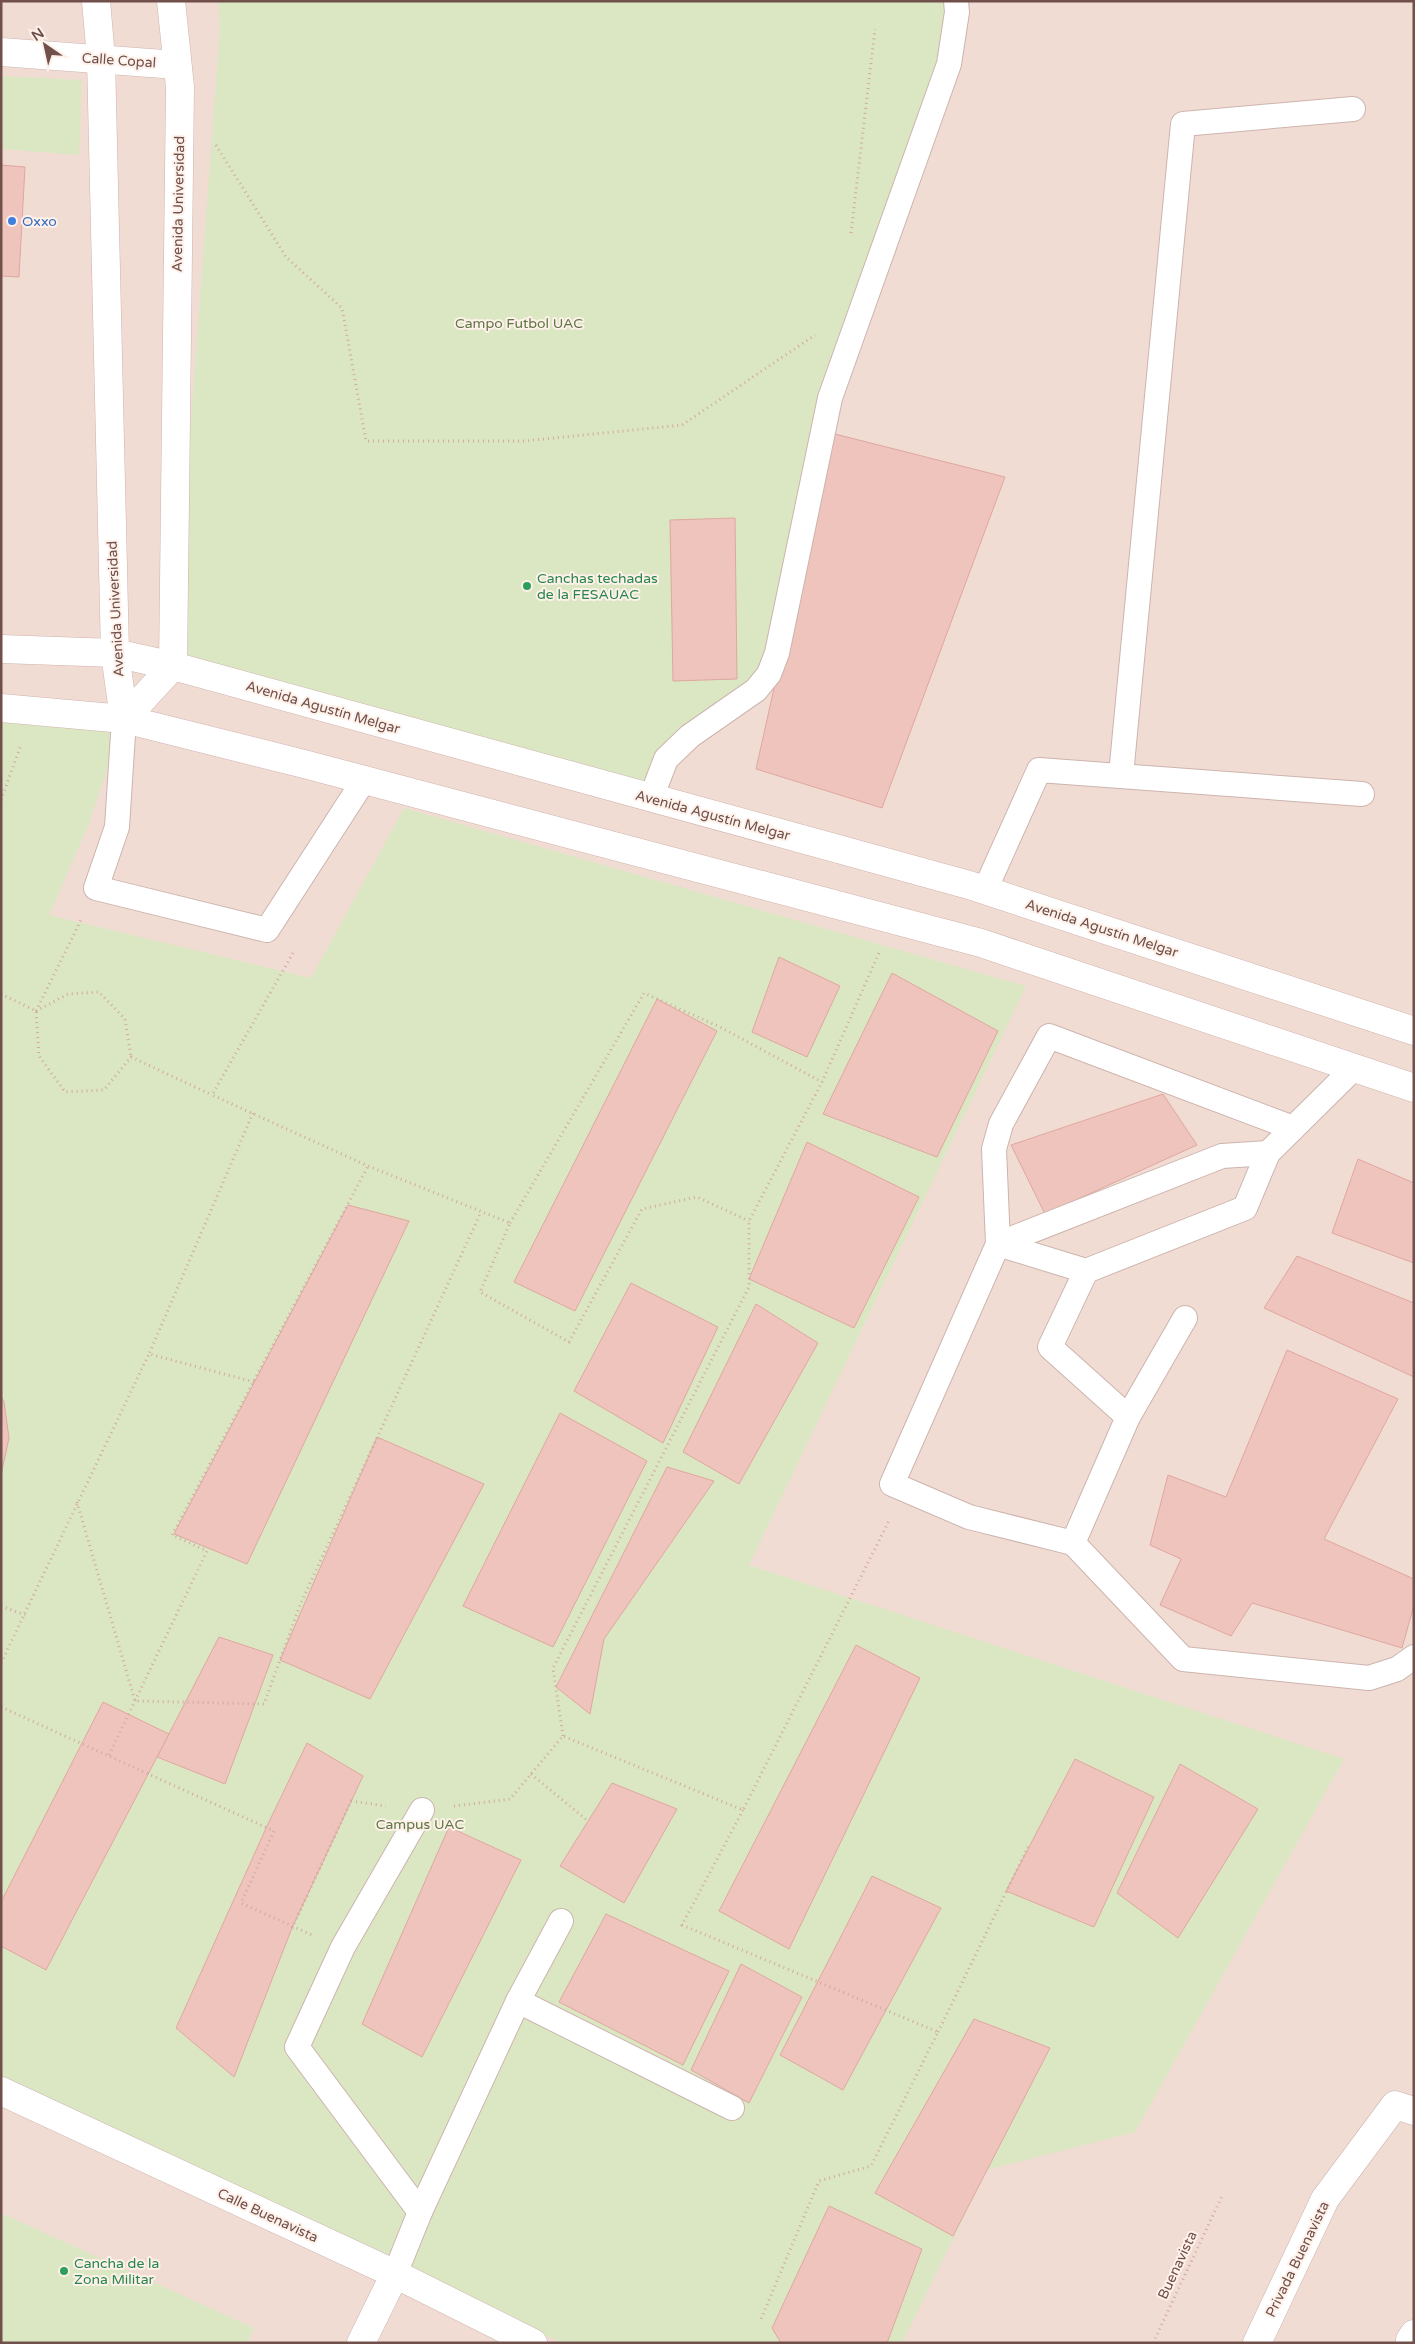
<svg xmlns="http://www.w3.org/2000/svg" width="1415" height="2344" viewBox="0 0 1415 2344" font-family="'Varela Round',sans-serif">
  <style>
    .residential { fill: #f1dcd3 }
    .green { fill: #dbe7c3 }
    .building { fill: #eec4bd; stroke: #dfa79f }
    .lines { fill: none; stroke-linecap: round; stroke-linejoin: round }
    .lane-casing { stroke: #cdb4ae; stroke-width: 26 }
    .street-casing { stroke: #cdb4ae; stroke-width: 29 }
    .secondary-casing { stroke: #d0b2ab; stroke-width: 29 }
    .path { stroke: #d2a8a1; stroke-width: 3; stroke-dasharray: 1 4; stroke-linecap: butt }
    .lane { stroke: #fff; stroke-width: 24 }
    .street { stroke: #fff; stroke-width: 28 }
    .secondary { stroke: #fff; stroke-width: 28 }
    .shop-dot { fill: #3f7fe0; stroke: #fef1e9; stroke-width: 2 }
    .leisure-dot { fill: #2e9e5b; stroke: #fef1e9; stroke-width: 2 }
    .labels { text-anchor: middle; stroke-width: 4; stroke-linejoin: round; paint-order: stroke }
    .street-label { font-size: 14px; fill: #714f4b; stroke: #fef1e9 }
    .shop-label { font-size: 14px; fill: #366cbe; stroke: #fef1e9; text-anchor: start }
    .park-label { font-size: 14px; fill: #5f7644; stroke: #fef1e9 }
    .leisure-label { font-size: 14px; fill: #27864d; stroke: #fef1e9; text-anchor: start }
  </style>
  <rect width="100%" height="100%" fill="#faece4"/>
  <rect class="residential" x="1" y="1" width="1413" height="2342"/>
  <g class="green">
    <path d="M 218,1 L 956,1 L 957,12 L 830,398 L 756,690 L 666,759 L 651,798 L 173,666 L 220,27 Z"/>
    <path d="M 1,76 L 82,80 L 79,155 L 1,149 Z"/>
    <path d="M 1,702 L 124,719 L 88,826 L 49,915 L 311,978 L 404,808 L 1026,986 L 749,1565 L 1344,1759 L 1135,2132 L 987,2170 L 902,2343 L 564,2343 L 394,2274 L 125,2149 L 1,2075 Z"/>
    <path d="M 1,2213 L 254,2328 L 247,2343 L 1,2343 Z"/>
  </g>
  <g class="building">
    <path d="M 1,165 L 25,167 L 19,277 L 1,276 Z"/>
    <path d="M 831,433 L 1005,477 L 882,808 L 756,769 Z"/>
    <path d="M 735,518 L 737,679 L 673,681 L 670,520 Z"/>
    <path d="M 779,957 L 840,986 L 807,1057 L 752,1032 Z"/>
    <path d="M 892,973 L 998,1031 L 937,1157 L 823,1114 Z"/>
    <path d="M 657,999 L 717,1031 L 575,1311 L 514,1282 Z"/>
    <path d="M 1163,1094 L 1197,1145 L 1045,1214 L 1011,1145 Z"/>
    <path d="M 807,1142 L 919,1197 L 854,1328 L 749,1279 Z"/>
    <path d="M 1358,1159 L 1414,1183 L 1414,1263 L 1332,1233 Z"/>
    <path d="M 348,1205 L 409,1221 L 247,1564 L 174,1534 Z"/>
    <path d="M 1297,1256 L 1414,1303 L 1414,1377 L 1264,1308 Z"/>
    <path d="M 631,1283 L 718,1327 L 663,1443 L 574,1391 Z"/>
    <path d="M 756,1304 L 818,1343 L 739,1484 L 683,1452 Z"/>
    <path d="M 1287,1350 L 1398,1399 L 1324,1539 L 1414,1579 L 1414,1605 L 1402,1648 L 1252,1603 L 1231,1636 L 1160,1605 L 1181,1559 L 1150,1545 L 1168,1475 L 1226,1497 Z"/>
    <path d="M 1,1396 L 4,1402 L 9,1438 L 1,1475 Z"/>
    <path d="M 560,1413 L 647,1461 L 553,1647 L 463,1606 Z"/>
    <path d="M 377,1437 L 484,1484 L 370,1699 L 280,1660 Z"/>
    <path d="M 667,1467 L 714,1481 L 604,1639 L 590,1714 L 556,1687 Z"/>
    <path d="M 219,1637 L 273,1655 L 225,1784 L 157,1757 Z"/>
    <path d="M 856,1645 L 920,1678 L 789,1949 L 719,1911 Z"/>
    <path d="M 103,1702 L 169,1734 L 46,1970 L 1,1946 L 1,1902 Z"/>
    <path d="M 307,1743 L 363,1776 L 292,1928 L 234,2077 L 176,2028 L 267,1826 Z"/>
    <path d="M 1075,1759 L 1154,1797 L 1094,1927 L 1006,1891 Z"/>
    <path d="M 1180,1764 L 1258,1809 L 1178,1938 L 1117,1893 Z"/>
    <path d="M 612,1783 L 677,1809 L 624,1903 L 560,1866 Z"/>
    <path d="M 449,1827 L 521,1860 L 422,2057 L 362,2024 Z"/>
    <path d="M 872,1876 L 941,1908 L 843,2090 L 780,2055 Z"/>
    <path d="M 606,1914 L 729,1971 L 683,2065 L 559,2002 Z"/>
    <path d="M 741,1964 L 802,1997 L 749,2103 L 691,2070 Z"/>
    <path d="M 974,2019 L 1050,2048 L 953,2236 L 875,2193 Z"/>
    <path d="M 829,2206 L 922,2249 L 887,2343 L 781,2343 L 772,2328 Z"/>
  </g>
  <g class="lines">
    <defs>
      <g id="lane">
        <path d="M 124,719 L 117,827 L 96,888 L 267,930 L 364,780"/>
        <path d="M 1121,775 L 1183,124 L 1353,109"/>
        <path d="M 651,798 L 666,759 L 690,736 L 756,690 L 769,674 L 777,653 L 830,398 L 949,64 L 957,12 L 956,1"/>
        <path d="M 985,890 L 1039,770 L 1362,794"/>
        <path d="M 1354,1068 L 1268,1153 L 1245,1208 L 1086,1271 L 1050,1347 L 1128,1417 L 1073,1543 L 1183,1659 L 1369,1678 L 1397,1669 L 1414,1657"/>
        <path d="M 1268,1153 L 1222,1156 L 998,1244 L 994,1149 L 1001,1124 L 1049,1036 L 1293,1128"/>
        <path d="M 1128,1417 L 1185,1318"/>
        <path d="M 1073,1543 L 969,1517 L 892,1484 L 998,1244 L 1086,1271"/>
        <path d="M 518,2001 L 561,1921"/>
        <path d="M 420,2212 L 297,2047 L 343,1947 L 422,1810"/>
        <path d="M 395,2274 L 420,2212 L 518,2001 L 732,2108"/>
      </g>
      <g id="street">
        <path d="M 1,52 L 177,65"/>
        <path d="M 1,2091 L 395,2274 L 533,2343"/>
        <path d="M 1410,2340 L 1414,2334"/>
        <path d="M 361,2343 L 395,2274"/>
        <path d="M 1257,2343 L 1325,2199 L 1395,2105 L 1414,2111"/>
      </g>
      <g id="secondary">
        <path d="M 96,1 L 101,58 L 115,653 L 124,719"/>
        <path d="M 1,649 L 115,653 L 173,666 L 969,885 L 1414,1031"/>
        <path d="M 1,708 L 124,719 L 304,764 L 981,943 L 1414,1088"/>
        <path d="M 124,719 L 173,666 L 180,87 L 171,1"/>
      </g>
    </defs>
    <use href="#lane" class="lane-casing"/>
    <use href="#street" class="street-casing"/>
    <use href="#secondary" class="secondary-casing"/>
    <g class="path">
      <path d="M 216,145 L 286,257 L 342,308 L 366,441 L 524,441 L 682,425 L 815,335"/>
      <path d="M 851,233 L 875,29"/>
      <path d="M 1,800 L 21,745"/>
      <path d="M 293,953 L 212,1095 L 368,1166 L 510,1223 L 480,1292 L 569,1342 L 642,1209 L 697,1197 L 749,1221"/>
      <path d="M 1,994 L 36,1011 L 39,1056 L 65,1092 L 104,1090 L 131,1057 L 212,1095"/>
      <path d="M 36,1011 L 68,994 L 99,992 L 125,1019 L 131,1057"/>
      <path d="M 36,1011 L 82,918"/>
      <path d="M 253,1113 L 149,1354 L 254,1382"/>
      <path d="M 510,1223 L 644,993 L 720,1027 L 822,1082"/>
      <path d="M 77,1502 L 135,1701 L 264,1704 L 300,1605 L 481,1212"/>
      <path d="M 1,1606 L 25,1615"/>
      <path d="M 1,1663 L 149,1354"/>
      <path d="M 1,1707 L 274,1831 L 241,1903 L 312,1935"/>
      <path d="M 563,1736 L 553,1668 L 749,1287 L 749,1221 L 822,1082 L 879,953"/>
      <path d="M 109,1755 L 207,1551 L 172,1535 L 368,1166"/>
      <path d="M 531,1774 L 588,1821"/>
      <path d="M 454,1806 L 510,1799 L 563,1736 L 743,1810 L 890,1519"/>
      <path d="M 743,1810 L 682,1925 L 938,2032 L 871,2166 L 819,2181 L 761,2319"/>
      <path d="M 292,1928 L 351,1801 L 386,1806"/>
      <path d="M 938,2032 L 1029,1845"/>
      <path d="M 1153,2343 L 1222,2196"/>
    </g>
    <use href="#lane" class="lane"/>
    <use href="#street" class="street"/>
    <use href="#secondary" class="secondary"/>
  </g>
  <circle class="shop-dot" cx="12" cy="221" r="5"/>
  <g class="leisure-dot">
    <circle cx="527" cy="586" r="5"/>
    <circle cx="64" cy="2271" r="5"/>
  </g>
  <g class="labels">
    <g class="street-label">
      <text transform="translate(119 60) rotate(4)" y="5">Calle Copal</text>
      <text transform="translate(178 204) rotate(-89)" y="5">Avenida Universidad</text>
      <text transform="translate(115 609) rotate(-93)" y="5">Avenida Universidad</text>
      <text transform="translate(323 707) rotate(16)" y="5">Avenida Agustín Melgar</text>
      <text transform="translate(713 815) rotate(15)" y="5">Avenida Agustín Melgar</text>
      <text transform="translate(1102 928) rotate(18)" y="5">Avenida Agustín Melgar</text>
      <text transform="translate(268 2215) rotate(25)" y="5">Calle Buenavista</text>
      <text transform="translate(1297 2259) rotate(-64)" y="5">Privada Buenavista</text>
      <text transform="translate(1177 2265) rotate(-65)" y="5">Buenavista</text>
    </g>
    <g class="shop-label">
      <text x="22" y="226">Oxxo</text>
    </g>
    <g class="park-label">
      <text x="519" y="328">Campo Futbol UAC</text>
      <text x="420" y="1829">Campus UAC</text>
    </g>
    <g class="leisure-label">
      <text x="537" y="583">Canchas techadas<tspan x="537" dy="16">de la FESAUAC</tspan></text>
      <text x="74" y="2268">Cancha de la<tspan x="74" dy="16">Zona Militar</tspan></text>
    </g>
  </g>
  <rect width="1415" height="2344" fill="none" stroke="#714f4b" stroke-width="5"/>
  <g transform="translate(45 45) rotate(326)" stroke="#fef1e9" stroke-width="4" paint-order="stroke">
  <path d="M0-4L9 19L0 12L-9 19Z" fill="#714f4b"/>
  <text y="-8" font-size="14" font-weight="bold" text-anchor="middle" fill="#714f4b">N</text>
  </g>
</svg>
